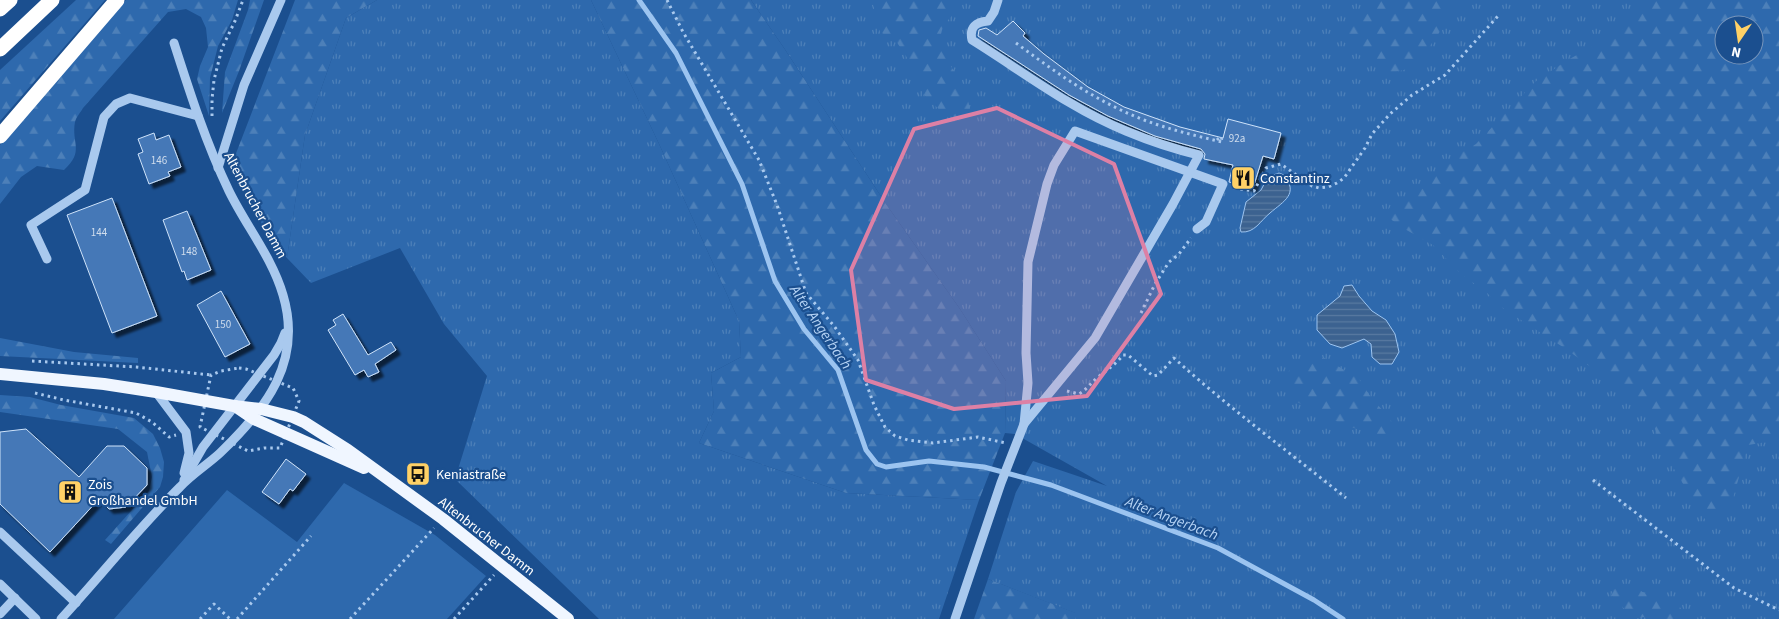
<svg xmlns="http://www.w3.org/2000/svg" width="1779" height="619" viewBox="0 0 1779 619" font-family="'Source Sans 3',sans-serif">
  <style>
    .grass { fill: url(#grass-tufts); fill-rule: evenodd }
    .forest { fill: url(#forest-firs); fill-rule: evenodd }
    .green { fill: #2e69ad }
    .water { fill: url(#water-rules); stroke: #9cc4f0 }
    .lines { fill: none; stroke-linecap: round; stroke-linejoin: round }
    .stream { stroke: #9cc4f0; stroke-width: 5 }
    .building { fill: #4478b7; stroke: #cfe3fa; filter: url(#shadow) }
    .path { stroke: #a9c9ee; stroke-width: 3; stroke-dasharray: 2.5 4; stroke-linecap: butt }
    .minor { stroke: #a9c9ee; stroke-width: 9 }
    .major { stroke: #f0f6ff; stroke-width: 12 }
    .highway { stroke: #fff; stroke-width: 15 }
    .marked { fill: #dd80a5; fill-opacity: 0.2; stroke: #dd80a5; stroke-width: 4; stroke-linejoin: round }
    .labels { text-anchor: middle; stroke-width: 4.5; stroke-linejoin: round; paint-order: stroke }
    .number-label { font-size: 11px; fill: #d0dded }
    .poi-label { font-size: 14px; fill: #fff; stroke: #1b4f8f; text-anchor: start }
    .street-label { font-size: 14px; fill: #fff; stroke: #1b4f8f }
    .water-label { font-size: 15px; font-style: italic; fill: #b5d3f5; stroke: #1b4f8f }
  </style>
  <defs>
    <pattern id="grass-tufts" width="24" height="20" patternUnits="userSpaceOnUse" patternTransform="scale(1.25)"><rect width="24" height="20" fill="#2e69ad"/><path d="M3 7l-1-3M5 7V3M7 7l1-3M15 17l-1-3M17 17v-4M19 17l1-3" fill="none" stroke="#4d80b9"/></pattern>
    <pattern id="forest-firs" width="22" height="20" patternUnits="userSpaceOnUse" patternTransform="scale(1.25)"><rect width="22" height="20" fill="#2e69ad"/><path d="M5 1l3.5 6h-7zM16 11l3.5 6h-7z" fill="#4d80b9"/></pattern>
    <pattern id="water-rules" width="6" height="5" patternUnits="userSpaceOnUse" patternTransform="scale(1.25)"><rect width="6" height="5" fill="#3c6290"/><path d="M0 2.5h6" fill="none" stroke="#597aa1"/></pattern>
    <filter id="shadow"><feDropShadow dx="4.5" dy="4.5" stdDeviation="1" flood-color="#0009"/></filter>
  </defs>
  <rect width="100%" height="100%" fill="#1b4f8f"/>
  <g class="grass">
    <path d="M 377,0 L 591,0 L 660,146 L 739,321 L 741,357 L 711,373 L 714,411 L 699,443 L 846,493 L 979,500 L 939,619 L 599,619 L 455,479 L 487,376 L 444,324 L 400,248 L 311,283 L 287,258 L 305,135 L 346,18 Z"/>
    <path d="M 751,0 L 1779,0 L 1779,619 L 1075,619 L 1075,613 L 988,579 L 1016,492 L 1033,461 L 1107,486 L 1015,434 L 1005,433 L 1006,381 L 960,309 L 886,204 L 784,48 ZM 1724,25 L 1754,25 L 1754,55 L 1724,55 Z"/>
  </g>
  <g class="forest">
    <path d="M 76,0 L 105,0 L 0,121 L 0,70 Z"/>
    <path d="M 126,0 L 238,0 L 232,20 L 218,46 L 210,78 L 209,116 L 197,79 L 200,66 L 208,47 L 206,28 L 201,17 L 186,9 L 168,12 L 83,108 C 81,112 76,117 75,122 C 71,143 85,151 64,170 L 37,166 L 21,177 L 0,204 L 0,145 Z"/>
    <path d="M 250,0 L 264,0 L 239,71 L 222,113 L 225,72 L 248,10 Z"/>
    <path d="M 295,0 L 377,0 L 346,18 L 305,135 L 287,258 L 266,235 L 235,156 Z"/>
    <path d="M 591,0 L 751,0 L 784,48 L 886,204 L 960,309 L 1006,381 L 1005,433 L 979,500 L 846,493 L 699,443 L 714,411 L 711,373 L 741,357 L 739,321 L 660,146 Z"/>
    <path d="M 872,0 L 958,0 C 958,15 946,18 942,30 C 935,52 956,70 965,89 C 968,96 969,107 971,115 L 964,123 L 942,112 L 925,96 L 908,59 L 896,41 L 880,32 Z"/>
    <path d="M 1364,0 L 1455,0 L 1439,33 L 1415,67 L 1392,73 L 1367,61 L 1344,42 Z"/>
    <path d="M 1648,0 L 1779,0 L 1779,440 L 1748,445 L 1730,509 L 1706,521 L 1663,451 L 1646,403 L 1611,382 L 1566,349 L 1504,309 L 1486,292 L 1461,274 L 1433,245 L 1403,228 L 1389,218 L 1387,213 L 1392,203 L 1409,196 L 1424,180 L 1462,152 L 1476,144 L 1535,82 L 1566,61 L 1622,30 L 1640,13 ZM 1724,25 L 1754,25 L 1754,55 L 1724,55 Z"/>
    <path d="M 0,338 L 74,352 L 138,358 L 138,363 L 0,356 Z"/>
    <path d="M 1323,357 L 1359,379 L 1372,399 L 1390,418 L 1396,433 L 1384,437 L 1344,425 L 1297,402 L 1285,377 L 1294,363 Z"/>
    <path d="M 0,395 L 30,397 L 61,405 L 134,418 L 153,434 L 160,448 L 164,462 L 163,477 L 160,487 L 111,544 L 105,540 L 149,491 L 152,477 L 147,452 L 118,429 L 0,412 Z"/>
    <path d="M 988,579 L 1076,613 L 1075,619 L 974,619 Z"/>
    <path d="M 1617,581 L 1634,590 L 1660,596 L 1681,608 L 1678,619 L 1648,619 L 1644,617 L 1634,619 L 1611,595 Z"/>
  </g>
  <path class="green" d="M 344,483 L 435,535 L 486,576 L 447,619 L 114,619 L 227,490 L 297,542 Z"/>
  <g class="water">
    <path d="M 1279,173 L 1284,175 C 1299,194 1284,201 1270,213 C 1260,221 1255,233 1241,232 L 1240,228 L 1246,202 L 1261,190 L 1268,177 Z"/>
    <path d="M 1352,285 L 1359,296 L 1372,311 L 1386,320 L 1395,334 L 1399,352 L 1392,364 L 1380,364 L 1372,357 L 1371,344 L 1364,339 L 1342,348 L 1330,344 L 1317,330 L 1317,315 L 1340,296 L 1344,286 Z"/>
  </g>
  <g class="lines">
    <path class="stream" d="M 639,0 L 676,53 L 742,184 L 775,281 L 804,329 L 838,370 L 866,450 L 877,464 L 886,467 L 929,461 L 984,467 L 1051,485 L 1218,548 L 1314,600 L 1343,619"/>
  </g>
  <g class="building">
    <path d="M 1013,21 L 1025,33 L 1023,36 L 1044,54 L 1088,87 L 1124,107 L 1180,127 L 1223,138 L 1228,119 L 1281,133 L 1274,159 L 1263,156 L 1253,188 L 1229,182 L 1233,165 L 1204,159 L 1205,154 L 1201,149 L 1155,136 L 1108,116 L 1069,95 L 978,36 L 979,30 L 986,28 L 997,35 Z"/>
    <path d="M 154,133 L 156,140 L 169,135 L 181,167 L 168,172 L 170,176 L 149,184 L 138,154 L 143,152 L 138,139 Z"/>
    <path d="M 112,198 L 157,316 L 112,333 L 67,215 Z"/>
    <path d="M 187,211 L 211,270 L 187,280 L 184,271 L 182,272 L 163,220 Z"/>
    <path d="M 221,291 L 250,344 L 225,357 L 197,305 Z"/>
    <path d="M 343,314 L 368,355 L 391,342 L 396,350 L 375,364 L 379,372 L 368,377 L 364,370 L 355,375 L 328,330 L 336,325 L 333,320 Z"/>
    <path d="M 26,429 L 79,477 L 107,446 L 124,446 L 147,468 L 147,485 L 126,507 L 109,509 L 99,499 L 50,552 L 0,504 L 0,432 Z"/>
    <path d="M 286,459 L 306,474 L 293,491 L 290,489 L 279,504 L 262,492 Z"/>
  </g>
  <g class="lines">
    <g class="path">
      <path d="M 667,0 L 683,32 L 759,160 L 777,205 L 806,293 L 834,326 L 858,360 L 874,405 L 885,427 L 895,436 L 908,440 L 933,443 L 978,437 L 1006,443"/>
      <path d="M 1016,43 C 1050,68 1084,93 1123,111 C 1154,126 1189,134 1222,142"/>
      <path d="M 212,116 L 212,99 L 214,80 L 222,48 L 235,21 L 243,0"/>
      <path d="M 1217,140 L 1220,137 L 1222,137 L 1221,142"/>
      <path d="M 1234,188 L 1254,191 L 1266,168 L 1281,164 L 1312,186 L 1319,188 L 1328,187 L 1337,183 L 1344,178 L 1365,148 L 1372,134 L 1390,114 L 1412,95 L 1445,75 L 1498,16"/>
      <path d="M 1141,313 L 1155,284 L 1169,262 L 1179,254 L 1191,238"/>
      <path d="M 32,361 L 136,367 L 211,375"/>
      <path d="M 239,368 L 246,369 L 293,388 L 299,401 L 280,448 L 264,448 L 248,451 L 200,427 L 211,375 L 221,371 Z"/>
      <path d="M 1067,391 L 1079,394 C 1087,389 1091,383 1098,377 C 1107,370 1116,364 1123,355 L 1128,355 L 1153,376 L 1158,375 L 1174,358 C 1229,408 1289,452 1346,498"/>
      <path d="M 35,393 L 64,400 L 136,413 L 152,422 L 169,437 L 176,435"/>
      <path d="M 1593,480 L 1734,588 L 1779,610"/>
      <path d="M 200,619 L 214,604 L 230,619"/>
      <path d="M 237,619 L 311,536"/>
      <path d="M 350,619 L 434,528"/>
      <path d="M 454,619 L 494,575"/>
    </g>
    <g class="minor">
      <path d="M 218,168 L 244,85 L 281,0"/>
      <path d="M 47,259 L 31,225 L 85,190 L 104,117 L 116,104 L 130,98 L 198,116"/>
      <path d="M 156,392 L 186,432 L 189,453 L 184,473"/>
      <path d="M 1024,424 L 1028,383 L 1026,353 L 1028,262 L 1047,184 L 1054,165 L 1075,131 L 1223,184 L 1206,222 L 1197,229"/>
      <path d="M 184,480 L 203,447 L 274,355 L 281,343 L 285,333"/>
      <path d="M 0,532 L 76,603"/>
      <path d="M 0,584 L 36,619"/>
      <path d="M 0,614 L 15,598"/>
      <path d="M 61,619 C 101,575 138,529 180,487 C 192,474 207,465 220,453 C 266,409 303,362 283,295 C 272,257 246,226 229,191 C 206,143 190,93 174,43"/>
      <path d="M 955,619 L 1001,483 L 1024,424 L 1095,338 L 1173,204 L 1199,155 C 1174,149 1150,141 1126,131 C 1071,109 1022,71 972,40 C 969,27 976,22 988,21 L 994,12 L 998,0"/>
    </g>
    <g class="major">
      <path d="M 0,374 L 104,384 L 156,392 L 234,406 L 261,409 L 293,417 L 304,422 L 348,450 L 443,519 L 568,619"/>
      <path d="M 235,406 L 254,419 L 364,468"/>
    </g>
    <g class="highway">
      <path d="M 0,9 L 10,0"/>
      <path d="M 0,49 L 52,0"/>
      <path d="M 0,136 L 117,0"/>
    </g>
  </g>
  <path class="marked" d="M 997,108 L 1114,164 L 1161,294 L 1087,396 L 954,409 L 866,380 L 851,270 L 914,129 Z"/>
  <defs>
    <symbol id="restaurant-square" viewBox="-11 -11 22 22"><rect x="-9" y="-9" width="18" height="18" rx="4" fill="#ffd166" stroke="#1b4f8f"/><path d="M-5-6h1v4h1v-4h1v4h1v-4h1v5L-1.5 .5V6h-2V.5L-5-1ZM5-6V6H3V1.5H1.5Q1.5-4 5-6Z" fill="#111"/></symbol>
    <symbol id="bus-square" viewBox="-11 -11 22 22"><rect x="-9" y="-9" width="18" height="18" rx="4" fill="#ffd166" stroke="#1b4f8f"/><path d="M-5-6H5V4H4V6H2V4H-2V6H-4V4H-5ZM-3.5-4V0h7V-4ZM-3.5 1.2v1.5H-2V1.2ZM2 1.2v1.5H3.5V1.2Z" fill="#111"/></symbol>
    <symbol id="building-square" viewBox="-11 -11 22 22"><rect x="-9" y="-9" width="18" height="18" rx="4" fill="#ffd166" stroke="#1b4f8f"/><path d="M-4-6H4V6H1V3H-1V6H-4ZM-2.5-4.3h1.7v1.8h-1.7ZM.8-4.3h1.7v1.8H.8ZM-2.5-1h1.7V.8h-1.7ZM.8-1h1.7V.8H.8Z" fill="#111"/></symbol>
  </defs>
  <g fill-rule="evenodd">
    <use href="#restaurant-square" x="1229" y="164" width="28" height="28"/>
    <use href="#bus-square" x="404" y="460" width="28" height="28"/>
    <use href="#building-square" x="56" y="478" width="28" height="28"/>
  </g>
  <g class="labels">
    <g class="number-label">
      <text x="1237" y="142">92a</text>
      <text x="159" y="164">146</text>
      <text x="99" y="236">144</text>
      <text x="189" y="255">148</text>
      <text x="223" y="328">150</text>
    </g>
    <g class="poi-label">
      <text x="1260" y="183">Constantinz</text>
      <text x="436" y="479">Keniastraße</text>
      <text x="88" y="489">Zois<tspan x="88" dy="16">Großhandel GmbH</tspan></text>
    </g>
    <g class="street-label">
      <text transform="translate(256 205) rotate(62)" y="5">Altenbrucher Damm</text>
      <text transform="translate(487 536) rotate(38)" y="5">Altenbrucher Damm</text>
    </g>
    <g class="water-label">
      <text transform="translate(821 327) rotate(56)" y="5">Alter Angerbach</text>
      <text transform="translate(1172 518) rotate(21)" y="5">Alter Angerbach</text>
    </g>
  </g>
  <g transform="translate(1739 40) rotate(193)"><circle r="24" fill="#1b4f8f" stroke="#7695bc"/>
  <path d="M0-4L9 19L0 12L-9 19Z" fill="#ffd166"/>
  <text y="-8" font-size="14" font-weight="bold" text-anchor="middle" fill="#ffffff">N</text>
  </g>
</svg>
